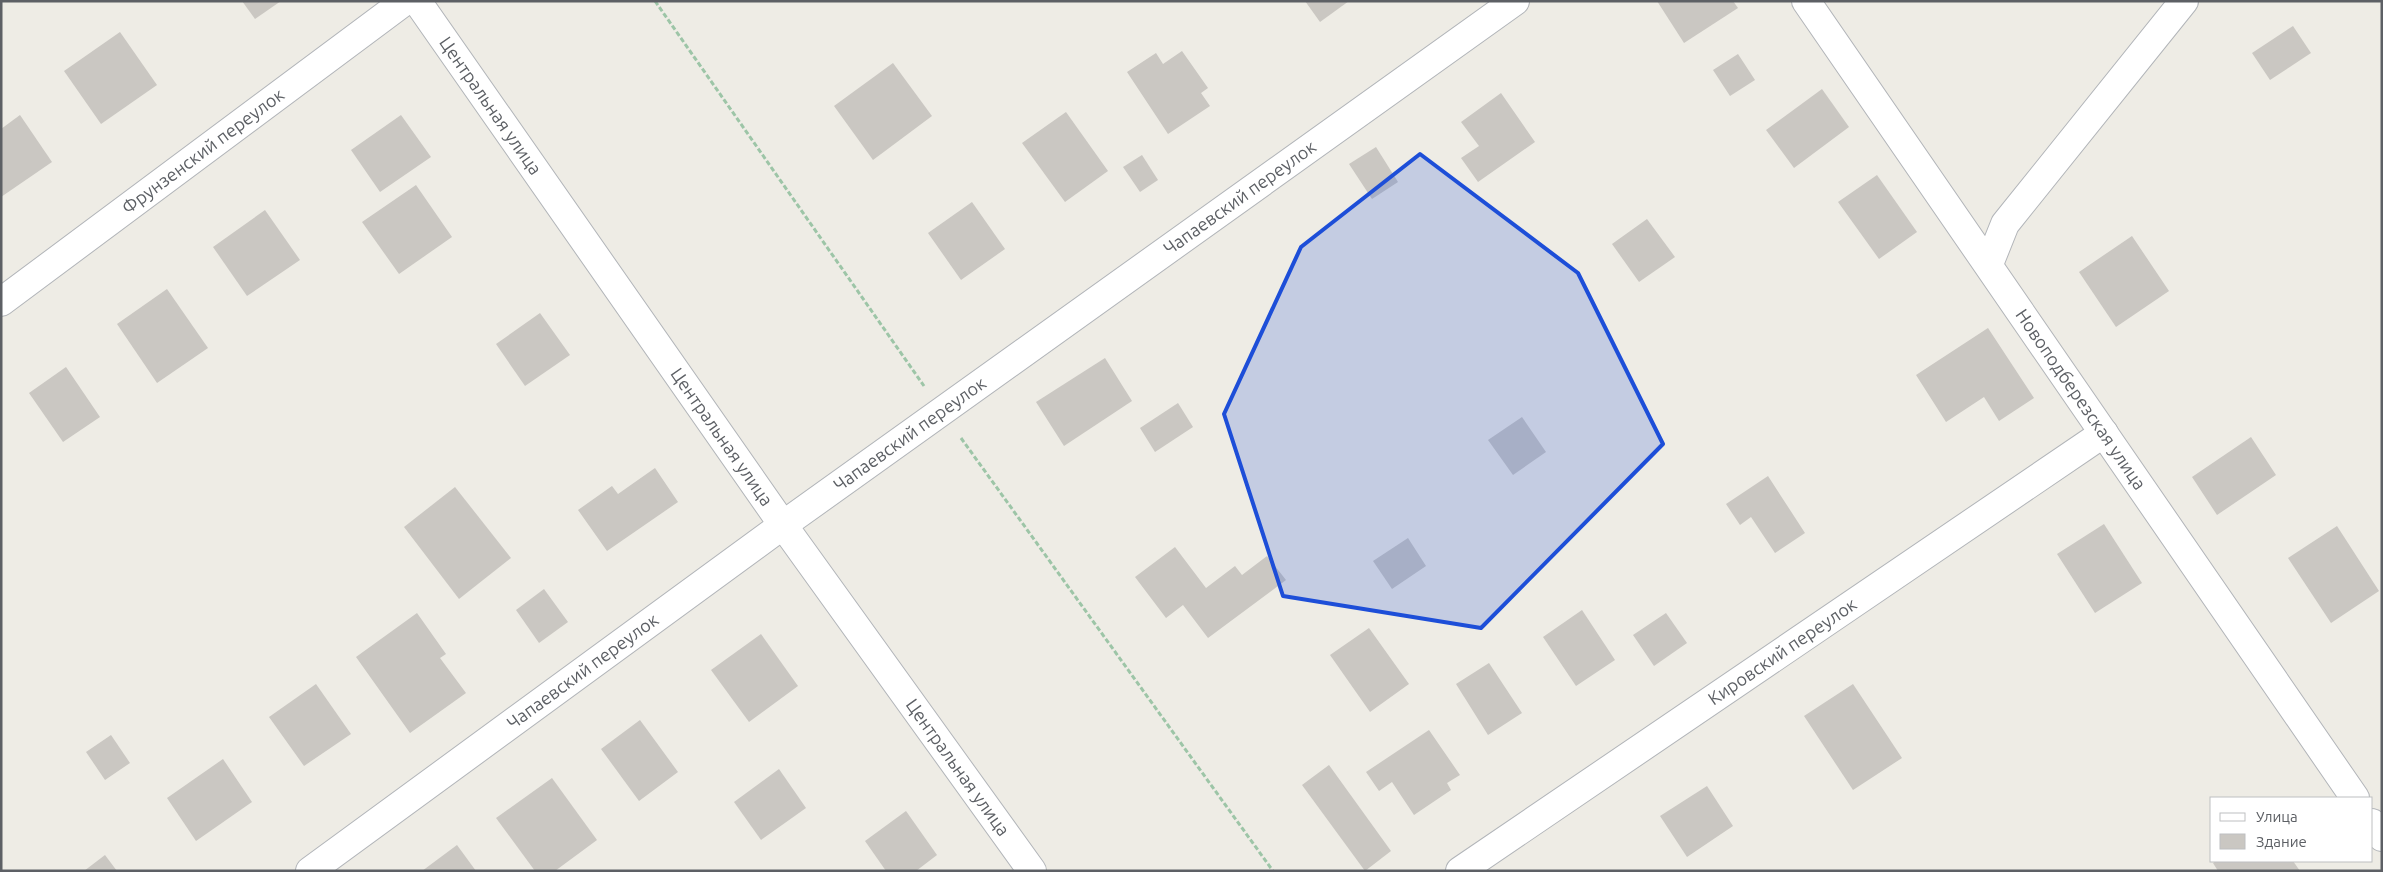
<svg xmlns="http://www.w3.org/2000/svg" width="2383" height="872" viewBox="0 0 2383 872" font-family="Ubuntu,sans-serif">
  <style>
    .building { fill: #cac7c2 }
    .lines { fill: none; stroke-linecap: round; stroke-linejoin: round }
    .minor-casing { stroke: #b2b5b9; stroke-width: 30 }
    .path { stroke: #9dc5a7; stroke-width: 3; stroke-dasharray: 5 2.5; stroke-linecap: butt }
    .minor { stroke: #fff; stroke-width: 28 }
    .marked { fill: #1d4ed8; fill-opacity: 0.2; stroke: #1d4ed8; stroke-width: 4; stroke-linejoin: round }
    .labels { text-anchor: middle; stroke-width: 4; stroke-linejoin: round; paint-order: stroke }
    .street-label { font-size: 18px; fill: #5d6065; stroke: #fff }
  </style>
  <rect width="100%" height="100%" fill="#eeece5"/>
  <g class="building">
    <path d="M 242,1 L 281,1 L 255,19 Z"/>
    <path d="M 1305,1 L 1349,1 L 1320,22 Z"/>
    <path d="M 1657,1 L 1733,1 L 1738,8 L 1684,43 Z"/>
    <path d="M 2293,26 L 2311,53 L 2270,80 L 2252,53 Z"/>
    <path d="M 120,32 L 157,85 L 101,124 L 64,71 Z"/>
    <path d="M 1182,51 L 1208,88 L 1201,93 L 1210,106 L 1168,134 L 1127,72 L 1156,53 L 1163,64 Z"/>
    <path d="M 1738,54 L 1755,80 L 1730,96 L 1713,70 Z"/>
    <path d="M 893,63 L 932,116 L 873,160 L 834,106 Z"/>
    <path d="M 1822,89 L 1849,127 L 1794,168 L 1766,130 Z"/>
    <path d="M 1501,93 L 1535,142 L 1478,182 L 1461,158 L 1479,146 L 1461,122 Z"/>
    <path d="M 1066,112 L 1108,171 L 1065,202 L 1022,143 Z"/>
    <path d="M 20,115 L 52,162 L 1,197 L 1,129 Z"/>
    <path d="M 401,115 L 431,157 L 380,192 L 351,150 Z"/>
    <path d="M 1376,147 L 1398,182 L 1372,199 L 1349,164 Z"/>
    <path d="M 1142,155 L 1158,180 L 1140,192 L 1123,167 Z"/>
    <path d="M 1877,175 L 1917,232 L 1879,259 L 1838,202 Z"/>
    <path d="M 416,185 L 452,237 L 399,274 L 362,222 Z"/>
    <path d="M 972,202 L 1005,249 L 961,280 L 928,233 Z"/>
    <path d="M 265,210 L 300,260 L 247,296 L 213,247 Z"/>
    <path d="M 1647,219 L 1675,257 L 1639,282 L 1612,244 Z"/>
    <path d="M 2132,236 L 2169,291 L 2116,327 L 2079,272 Z"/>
    <path d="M 167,289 L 208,348 L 157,383 L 117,324 Z"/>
    <path d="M 540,313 L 570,355 L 525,386 L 496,344 Z"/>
    <path d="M 1988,328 L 2034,398 L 1999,421 L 1984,397 L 1946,422 L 1916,375 Z"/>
    <path d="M 1105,358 L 1132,401 L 1064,446 L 1036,402 Z"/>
    <path d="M 66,367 L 100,417 L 63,442 L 29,393 Z"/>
    <path d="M 1178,403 L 1193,427 L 1155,452 L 1140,428 Z"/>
    <path d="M 1522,417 L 1546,452 L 1513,475 L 1488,440 Z"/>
    <path d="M 2251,437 L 2276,475 L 2217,515 L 2192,477 Z"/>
    <path d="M 655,468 L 678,502 L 607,551 L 578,510 L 612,486 L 618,494 Z"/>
    <path d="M 1768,476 L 1805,533 L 1775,553 L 1751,517 L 1740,525 L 1726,504 Z"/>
    <path d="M 455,487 L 511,558 L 459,599 L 404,527 Z"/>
    <path d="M 2104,524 L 2142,583 L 2095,613 L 2057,554 Z"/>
    <path d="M 2337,526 L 2379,591 L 2331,623 L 2288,558 Z"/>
    <path d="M 1408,538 L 1426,566 L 1392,589 L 1373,561 Z"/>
    <path d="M 1175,547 L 1206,588 L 1235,566 L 1242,575 L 1267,556 L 1286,580 L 1208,638 L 1183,605 L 1166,618 L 1135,577 Z"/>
    <path d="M 544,589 L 568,622 L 539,643 L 516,610 Z"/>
    <path d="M 1582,610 L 1615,660 L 1576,686 L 1543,637 Z"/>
    <path d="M 417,613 L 446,654 L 440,658 L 466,693 L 410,733 L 356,657 Z"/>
    <path d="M 1666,613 L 1687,643 L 1654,666 L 1633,635 Z"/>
    <path d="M 1369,628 L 1409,684 L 1370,712 L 1330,655 Z"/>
    <path d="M 761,634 L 798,686 L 749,722 L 711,670 Z"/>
    <path d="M 1489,663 L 1522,713 L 1488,735 L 1456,684 Z"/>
    <path d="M 316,684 L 351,734 L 304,766 L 269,717 Z"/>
    <path d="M 1853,684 L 1902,758 L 1853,790 L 1804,716 Z"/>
    <path d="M 640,720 L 678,772 L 639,801 L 601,749 Z"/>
    <path d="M 1429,730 L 1460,775 L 1447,783 L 1451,790 L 1414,815 L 1392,782 L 1379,791 L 1366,772 Z"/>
    <path d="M 111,735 L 130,763 L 105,780 L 86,752 Z"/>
    <path d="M 223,759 L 252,802 L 196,841 L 167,798 Z"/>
    <path d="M 1329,765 L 1391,851 L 1365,871 L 1302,785 Z"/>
    <path d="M 779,769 L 806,808 L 761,840 L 734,802 Z"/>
    <path d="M 552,778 L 597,840 L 555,871 L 535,871 L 496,818 Z"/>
    <path d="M 1707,786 L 1733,826 L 1687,857 L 1660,816 Z"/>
    <path d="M 906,811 L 937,855 L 916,871 L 886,871 L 865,841 Z"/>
    <path d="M 457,845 L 476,871 L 422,871 Z"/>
    <path d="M 105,855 L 117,871 L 84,871 Z"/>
    <path d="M 2216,861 L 2293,861 L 2300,871 L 2218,871 L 2213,863 Z"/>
  </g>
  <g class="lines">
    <defs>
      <g id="minor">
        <path id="s1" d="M 417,1 L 783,525 L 1032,871"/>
        <path id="s2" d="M 1806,1 L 2355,798"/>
        <path d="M 1989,264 L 2005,224 L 2184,1"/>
        <path id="s3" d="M 1,302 L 405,1"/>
        <path d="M 2372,823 L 2382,837"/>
        <path id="s4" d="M 310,871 L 783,525 L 1515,1"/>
        <path id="s5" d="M 1460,871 L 2104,433"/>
      </g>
    </defs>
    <use href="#minor" class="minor-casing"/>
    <g class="path">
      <path d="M 655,1 L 924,386"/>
      <path d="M 961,438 L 1273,871"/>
    </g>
    <use href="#minor" class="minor"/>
  </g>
  <path class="marked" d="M 1420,154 L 1578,273 L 1663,444 L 1481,628 L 1283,596 L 1224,414 L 1301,247 Z"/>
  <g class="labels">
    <g class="street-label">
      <text dy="6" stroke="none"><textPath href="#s1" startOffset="128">Центральная улица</textPath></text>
      <text dy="6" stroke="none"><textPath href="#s3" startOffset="252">Фрунзенский переулок</textPath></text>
      <text dy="6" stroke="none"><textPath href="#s4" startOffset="1148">Чапаевский переулок</textPath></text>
      <text dy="6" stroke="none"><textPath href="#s2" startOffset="484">Новоподберезская улица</textPath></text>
      <text dy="6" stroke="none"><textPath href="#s4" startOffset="742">Чапаевский переулок</textPath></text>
      <text dy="6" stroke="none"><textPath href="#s1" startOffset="532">Центральная улица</textPath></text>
      <text dy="6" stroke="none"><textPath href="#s5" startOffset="390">Кировский переулок</textPath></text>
      <text dy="6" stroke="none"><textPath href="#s4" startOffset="338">Чапаевский переулок</textPath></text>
      <text dy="6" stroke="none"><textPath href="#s1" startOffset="938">Центральная улица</textPath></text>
    </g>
  </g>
  <rect width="2383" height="872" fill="none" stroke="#5d6065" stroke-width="5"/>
  <rect x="2210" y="797" width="162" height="65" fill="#ffffff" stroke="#bebfc1"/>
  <rect x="2220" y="813" width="25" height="8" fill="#ffffff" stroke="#bebfc1"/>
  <text x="2256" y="822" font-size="15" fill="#5d6065">Улица</text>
  <rect x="2220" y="834" width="25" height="15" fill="#cac7c2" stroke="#bebfc1"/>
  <text x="2256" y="847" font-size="15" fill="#5d6065">Здание</text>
</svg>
